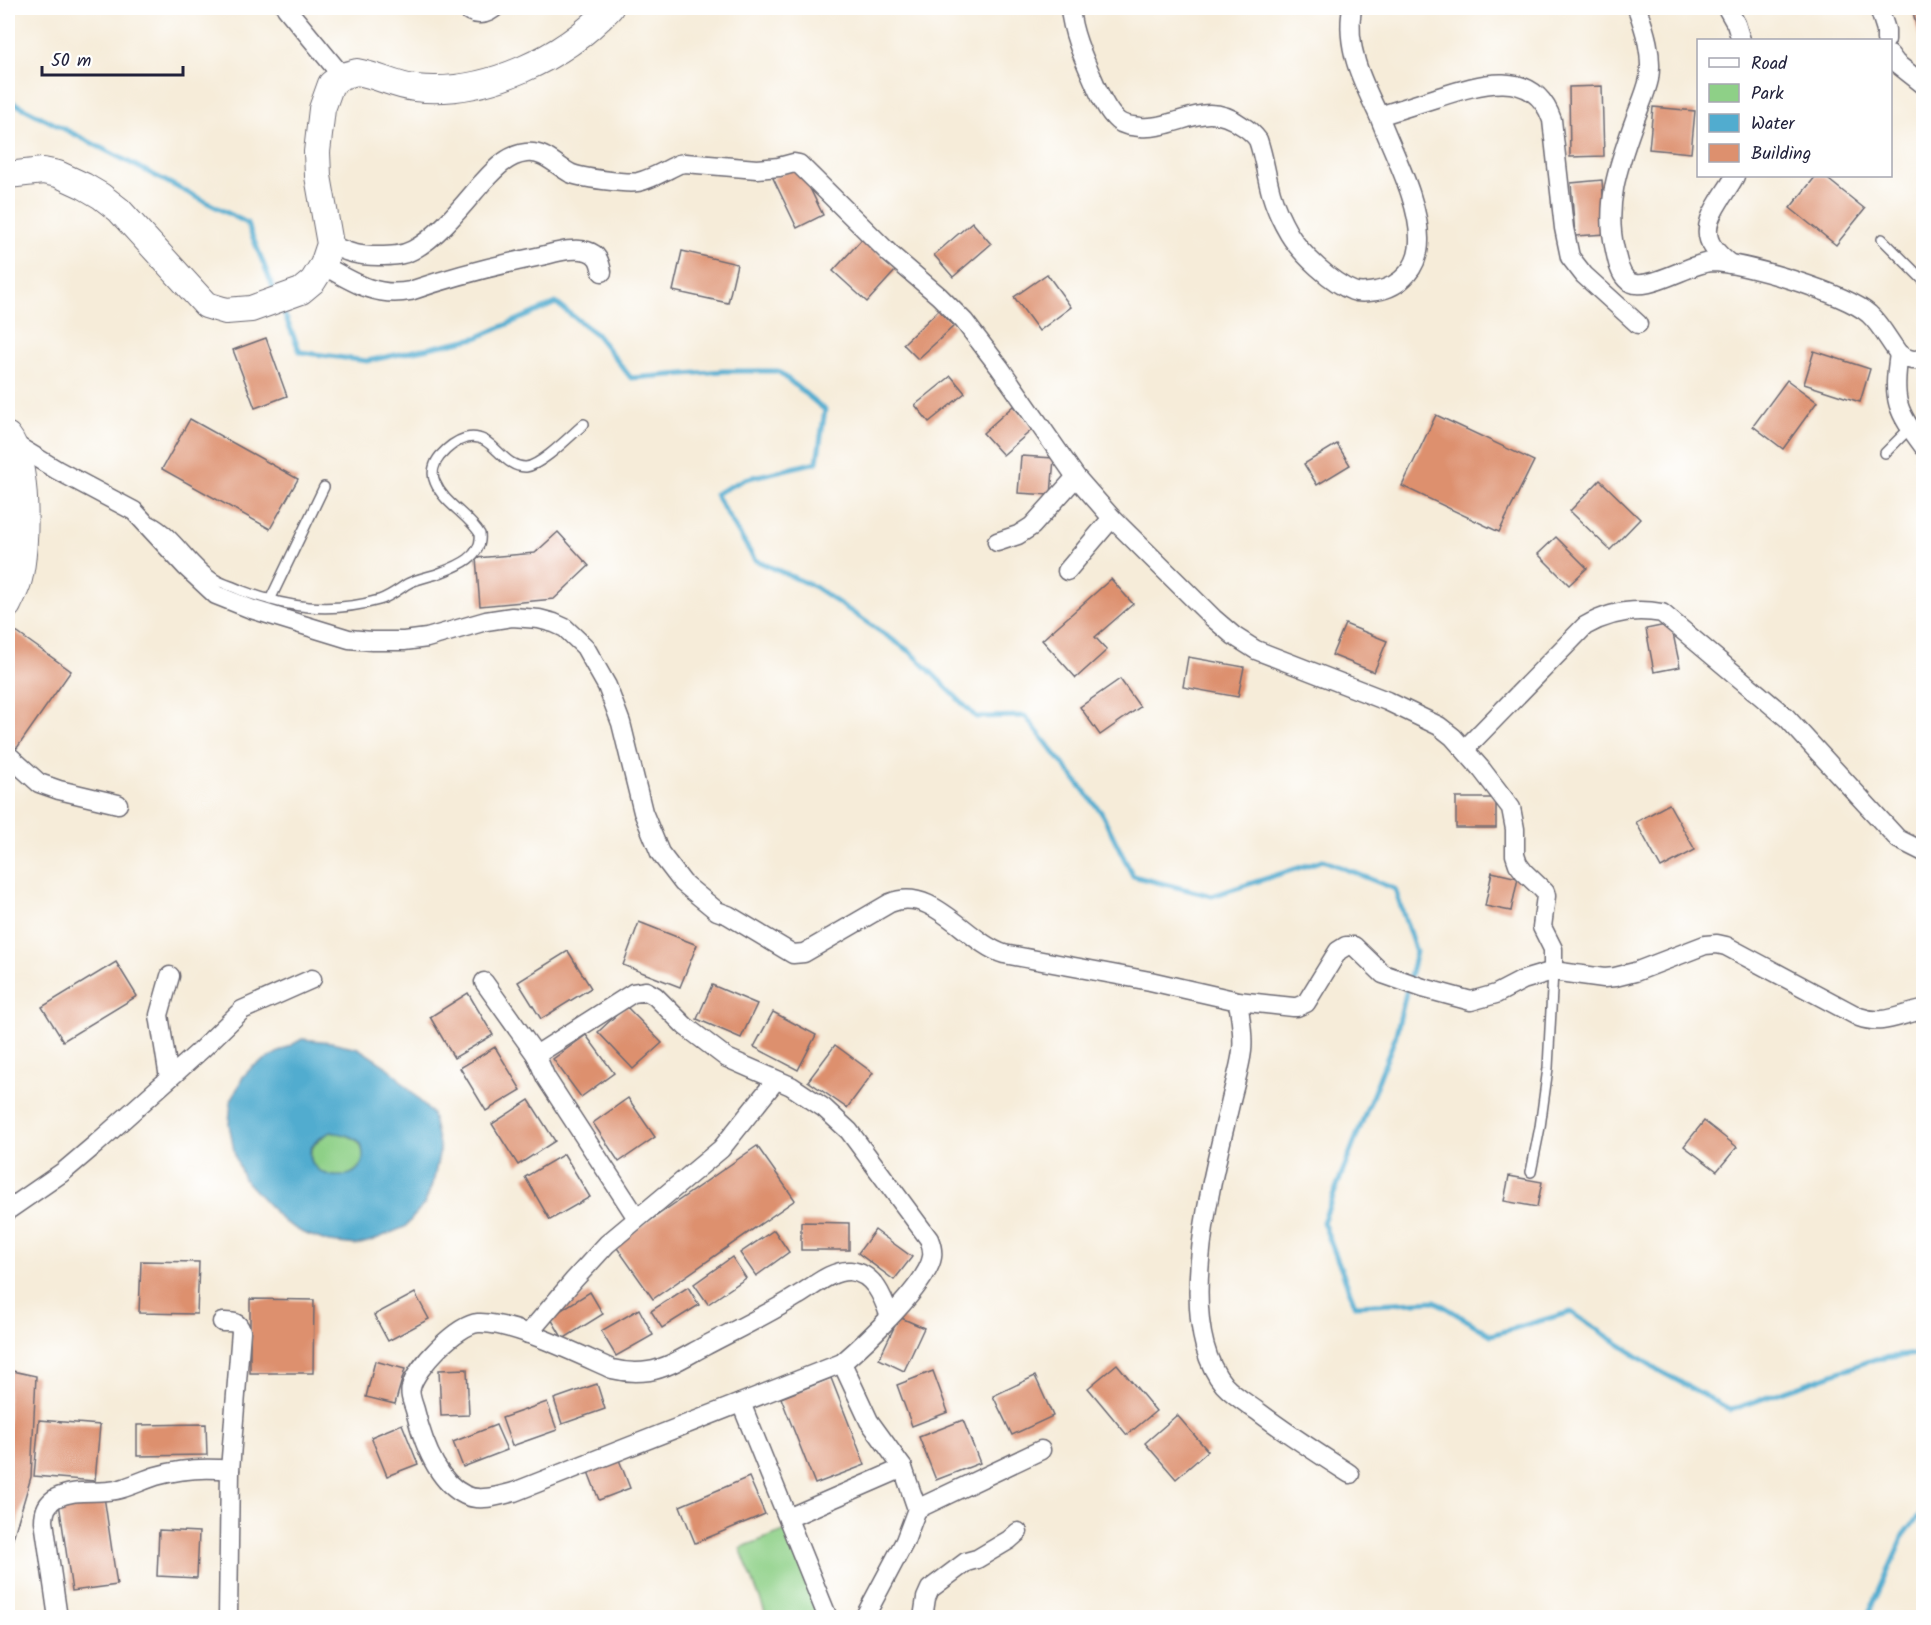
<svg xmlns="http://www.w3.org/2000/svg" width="1931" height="1625" viewBox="0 0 1931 1625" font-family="Kalam,sans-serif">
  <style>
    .green { fill: #8ed087; stroke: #587961; stroke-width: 1.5 }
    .water { fill: #51accf; stroke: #3a6785; stroke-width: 1.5; fill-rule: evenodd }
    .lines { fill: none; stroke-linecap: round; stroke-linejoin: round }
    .stream { stroke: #51accf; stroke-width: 5 }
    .building { fill: #dd906e }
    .service-casing { stroke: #6c6972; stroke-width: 12 }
    .minor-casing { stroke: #6c6972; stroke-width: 21 }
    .secondary-casing { stroke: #6c6972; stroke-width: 28 }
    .service { stroke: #fff; stroke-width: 9 }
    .minor { stroke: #fff; stroke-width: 18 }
    .secondary { stroke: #fff; stroke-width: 26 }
  </style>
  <rect width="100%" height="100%" fill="#fff"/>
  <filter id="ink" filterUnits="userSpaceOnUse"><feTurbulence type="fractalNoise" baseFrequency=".0167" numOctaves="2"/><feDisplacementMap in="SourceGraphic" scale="12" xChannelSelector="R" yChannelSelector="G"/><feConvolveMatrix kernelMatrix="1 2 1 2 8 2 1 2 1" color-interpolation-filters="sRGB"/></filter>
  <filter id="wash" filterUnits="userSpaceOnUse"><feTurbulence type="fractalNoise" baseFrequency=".008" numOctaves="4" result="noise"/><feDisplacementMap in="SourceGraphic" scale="24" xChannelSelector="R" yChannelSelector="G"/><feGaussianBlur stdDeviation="1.35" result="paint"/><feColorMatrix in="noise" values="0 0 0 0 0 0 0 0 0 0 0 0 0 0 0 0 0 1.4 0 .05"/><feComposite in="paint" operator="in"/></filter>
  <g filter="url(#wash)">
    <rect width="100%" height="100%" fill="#f6ecd9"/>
    <g class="green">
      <path d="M 331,1132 C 342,1134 359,1136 362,1149 C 364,1155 364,1161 360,1166 C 338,1195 280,1158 331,1132 Z"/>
      <path d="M 789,1529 L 823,1617 L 767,1617 L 740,1548 Z"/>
    </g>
    <path class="water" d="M 302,1039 L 331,1042 L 358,1048 L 390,1069 L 432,1114 L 440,1149 L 434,1179 L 425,1203 L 405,1227 L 371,1241 L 357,1245 L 329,1242 L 303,1233 L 284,1222 L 244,1179 L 235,1156 L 229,1124 L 231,1101 L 243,1077 L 252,1067 ZM 331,1132 C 341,1134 355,1135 361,1144 C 363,1148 363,1153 363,1158 C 361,1177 336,1180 322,1172 C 315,1169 310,1162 310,1154 C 310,1143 322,1136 331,1132 Z"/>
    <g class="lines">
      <g class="stream">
        <path d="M 8,100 L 247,223 L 275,292"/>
        <path d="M 281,306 L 300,352 L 367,361 L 476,338 L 556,303 L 596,334 L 631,378 L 724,371 L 778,371 L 825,410 L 817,462 L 745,479 L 715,494 L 755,560 L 815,587 L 912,653 L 976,717 L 1025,716 L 1101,812 L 1133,876 L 1212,896 L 1323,860 L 1395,889 L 1416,952 L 1395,1038 L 1323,1222 L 1355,1305 L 1435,1301 L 1491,1335 L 1571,1312 L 1658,1370 L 1731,1410 L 1875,1359 L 1924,1353"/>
        <path d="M 1867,1618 L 1904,1535 L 1924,1509"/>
      </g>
    </g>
    <g id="blocks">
      <g class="building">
        <path d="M 1912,8 L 1924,8 L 1924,44 L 1921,45 Z"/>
        <path d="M 1602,86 L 1604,156 L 1570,157 L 1569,87 Z"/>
        <path d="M 1653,107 L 1695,111 L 1691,153 L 1649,149 Z"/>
        <path d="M 799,166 L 823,215 L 797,228 L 773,178 Z"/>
        <path d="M 1816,176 L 1824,176 L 1865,209 L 1836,245 L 1790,208 Z"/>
        <path d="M 1602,180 L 1606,234 L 1575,236 L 1571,183 Z"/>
        <path d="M 972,222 L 991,244 L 953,277 L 934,255 Z"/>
        <path d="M 862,239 L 896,270 L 867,302 L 833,271 Z"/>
        <path d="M 682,251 L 737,264 L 728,303 L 673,291 Z"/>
        <path d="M 1047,274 L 1071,307 L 1039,331 L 1014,297 Z"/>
        <path d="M 939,310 L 954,326 L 918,359 L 903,344 Z"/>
        <path d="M 266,338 L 287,396 L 255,408 L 233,350 Z"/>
        <path d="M 1814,351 L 1870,369 L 1860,402 L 1804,384 Z"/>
        <path d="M 951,376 L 965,393 L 929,422 L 915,405 Z"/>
        <path d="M 1787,380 L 1817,402 L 1783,449 L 1753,426 Z"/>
        <path d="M 1013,406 L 1033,429 L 1003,455 L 983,433 Z"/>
        <path d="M 1436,415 L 1534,461 L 1499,532 L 1402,486 Z"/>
        <path d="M 190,419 L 298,479 L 270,529 L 162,469 Z"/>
        <path d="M 1337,444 L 1350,465 L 1317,485 L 1304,464 Z"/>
        <path d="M 1021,456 L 1054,458 L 1051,495 L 1018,493 Z"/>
        <path d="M 1600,480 L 1640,519 L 1610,550 L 1570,511 Z"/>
        <path d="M 558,532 L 589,566 L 554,599 L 480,606 L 476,558 L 535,553 Z"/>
        <path d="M 1556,537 L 1587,568 L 1569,585 L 1538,554 Z"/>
        <path d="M 1111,579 L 1133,604 L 1095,637 L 1107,650 L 1076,678 L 1042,640 Z"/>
        <path d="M 1345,624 L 1387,641 L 1374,672 L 1332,655 Z"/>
        <path d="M 1671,624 L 1680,667 L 1654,672 L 1646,629 Z"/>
        <path d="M 12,629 L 71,671 L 17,748 L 8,741 L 8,712 L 10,709 L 8,707 L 8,635 Z"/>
        <path d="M 1188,657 L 1244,667 L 1238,697 L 1183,687 Z"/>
        <path d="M 1120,679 L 1140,707 L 1100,735 L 1080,707 Z"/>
        <rect x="1456" y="798" width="40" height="30"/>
        <path d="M 1669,804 L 1695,850 L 1661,868 L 1636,822 Z"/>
        <path d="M 1492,872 L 1518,878 L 1511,911 L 1485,906 Z"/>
        <path d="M 639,922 L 697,945 L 680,987 L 623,965 Z"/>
        <path d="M 568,951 L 591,988 L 541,1019 L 518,982 Z"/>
        <path d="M 116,962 L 137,996 L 63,1041 L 42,1007 Z"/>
        <path d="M 712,985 L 757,1004 L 741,1038 L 697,1019 Z"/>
        <path d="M 468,993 L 493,1035 L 454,1058 L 430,1017 Z"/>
        <path d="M 626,1006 L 662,1043 L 633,1069 L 598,1032 Z"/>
        <path d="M 773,1012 L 816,1035 L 798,1070 L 754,1047 Z"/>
        <path d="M 586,1035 L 614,1073 L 581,1097 L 553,1059 Z"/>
        <path d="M 835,1045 L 873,1073 L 847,1108 L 808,1081 Z"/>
        <path d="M 495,1047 L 521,1090 L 486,1111 L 460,1068 Z"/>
        <path d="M 628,1098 L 655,1137 L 619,1162 L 593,1123 Z"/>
        <path d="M 529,1100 L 555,1141 L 518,1165 L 492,1124 Z"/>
        <path d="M 1704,1121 L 1737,1147 L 1717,1171 L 1684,1146 Z"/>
        <path d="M 757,1146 L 795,1200 L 653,1299 L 615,1245 Z"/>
        <path d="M 564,1154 L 590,1197 L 550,1220 L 525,1177 Z"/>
        <path d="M 1509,1176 L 1542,1182 L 1537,1207 L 1504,1201 Z"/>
        <path d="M 801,1222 L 849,1223 L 849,1250 L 801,1250 Z"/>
        <path d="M 774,1230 L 789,1252 L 756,1276 L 740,1253 Z"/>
        <path d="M 875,1230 L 912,1257 L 894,1280 L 858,1253 Z"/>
        <path d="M 732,1257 L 746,1278 L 708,1304 L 694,1284 Z"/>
        <path d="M 141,1261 L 199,1262 L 197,1314 L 139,1313 Z"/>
        <path d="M 688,1287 L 699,1305 L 662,1328 L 651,1311 Z"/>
        <path d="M 590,1292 L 603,1314 L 563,1339 L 550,1317 Z"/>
        <path d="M 415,1293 L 429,1319 L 388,1341 L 374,1315 Z"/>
        <path d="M 250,1299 L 314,1300 L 313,1373 L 250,1373 Z"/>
        <path d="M 639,1309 L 653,1335 L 616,1356 L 601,1331 Z"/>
        <path d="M 899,1317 L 924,1328 L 904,1371 L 879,1359 Z"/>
        <path d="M 375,1361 L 405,1369 L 395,1404 L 366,1397 Z"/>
        <path d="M 1117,1364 L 1156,1411 L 1127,1435 L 1088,1388 Z"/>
        <path d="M 467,1369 L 469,1415 L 441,1416 L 439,1370 Z"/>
        <path d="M 8,1370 L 36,1376 L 31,1477 L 11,1545 L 8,1552 Z"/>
        <path d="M 933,1371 L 948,1412 L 912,1426 L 897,1385 Z"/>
        <path d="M 1035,1376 L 1053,1416 L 1012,1435 L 993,1396 Z"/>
        <path d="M 831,1378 L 865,1465 L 815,1484 L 781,1398 Z"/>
        <path d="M 597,1384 L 605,1409 L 562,1424 L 554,1399 Z"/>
        <path d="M 547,1402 L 557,1430 L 512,1446 L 502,1418 Z"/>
        <path d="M 1177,1415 L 1208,1451 L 1176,1479 L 1145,1443 Z"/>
        <path d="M 39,1420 L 100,1425 L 95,1481 L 34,1476 Z"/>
        <path d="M 963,1420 L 980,1463 L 936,1480 L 919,1437 Z"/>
        <path d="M 206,1424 L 207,1455 L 137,1456 L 137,1425 Z"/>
        <path d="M 402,1424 L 418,1464 L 387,1476 L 371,1437 Z"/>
        <path d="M 496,1425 L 507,1450 L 463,1467 L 453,1442 Z"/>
        <path d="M 618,1457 L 630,1488 L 599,1500 L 587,1469 Z"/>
        <path d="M 749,1477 L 765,1514 L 695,1543 L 680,1506 Z"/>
        <path d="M 104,1496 L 117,1585 L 72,1591 L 59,1503 Z"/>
        <path d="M 159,1530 L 199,1532 L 197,1578 L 157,1576 Z"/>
      </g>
    </g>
  </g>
  <g filter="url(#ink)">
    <use href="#blocks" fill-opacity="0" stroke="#6c6972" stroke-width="1.5"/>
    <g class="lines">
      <defs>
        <g id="service">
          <path d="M 458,8 C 471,21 487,23 501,8"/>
          <path d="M 1882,239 L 1924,281"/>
          <path d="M 1885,453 L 1910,428"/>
          <path d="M 151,521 C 177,534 190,563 215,579 C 223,584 232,586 240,590 C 287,608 330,614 379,600 C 389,597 398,590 407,584 C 416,579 427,577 437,574 C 455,567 483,558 480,534 C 468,514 444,504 435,482 C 431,473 434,463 440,456 C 447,448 456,441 466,438 C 493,431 501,468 526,467 C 542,465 571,435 584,424"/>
          <path d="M 270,600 L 324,487"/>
          <path d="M 1531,1172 L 1540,1127 L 1548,1068 L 1553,971"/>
        </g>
        <g id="minor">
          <path d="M 286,8 L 342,76"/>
          <path d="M 1070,8 C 1072,32 1082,55 1092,77 C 1098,91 1106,111 1118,121 C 1124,126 1133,126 1140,127 C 1178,130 1204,98 1241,125 C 1248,129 1253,133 1258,140 C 1264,157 1266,175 1271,193 C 1275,207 1282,222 1289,234 C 1301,254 1332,283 1353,291 C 1361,294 1368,292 1376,291 C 1401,287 1419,267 1419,241 C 1420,202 1393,153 1379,116 C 1398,110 1417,104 1436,98 C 1476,85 1533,65 1552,120 L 1564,228 L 1570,257 L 1584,275 L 1638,324"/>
          <path d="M 1352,8 C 1345,47 1362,81 1379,116"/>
          <path d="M 1637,8 C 1645,30 1653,55 1649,79 C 1646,93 1639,108 1634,122 C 1619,164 1604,204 1615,250 C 1617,259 1619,272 1626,279 C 1641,297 1689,263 1711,262 C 1743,262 1845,293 1869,314 C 1881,325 1889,341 1899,354 C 1907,359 1915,363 1924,357"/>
          <path d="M 1727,8 L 1736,24 L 1741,40"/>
          <path d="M 1879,8 L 1886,30 L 1886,40"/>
          <path d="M 1890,55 L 1896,63 L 1924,85"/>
          <path d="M 330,244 C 347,253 359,256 378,256 C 390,256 402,256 413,250 C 439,236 463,205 482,183 C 494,170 507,155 526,153 C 545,151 555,165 570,173 C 580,178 627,184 638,182 C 652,179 666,170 679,164 L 685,163 L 757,169 L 779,167 L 794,163 L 799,164 L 890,254 L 939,296 L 964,321 L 1000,368 L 1076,477 L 1112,518 L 1213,618 L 1234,636 L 1256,650 L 1387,701 L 1439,726 L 1453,737 L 1482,770 L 1511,808 L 1515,829 L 1515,855 L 1518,864 L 1524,872 L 1545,892 L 1546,896 L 1542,927 L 1553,949 L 1553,971"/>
          <path d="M 1730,264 C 1724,259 1718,254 1713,247 C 1696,224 1725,196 1735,176"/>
          <path d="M 323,265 C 351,281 376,298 410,291 C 453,276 497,265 541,256 C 555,253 572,247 587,251 C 598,254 600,262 602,272"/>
          <path d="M 1899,354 C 1892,400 1896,410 1924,447"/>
          <path d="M 14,444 L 57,470 L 134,511 L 186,567 L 216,595 L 251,609 L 349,639 L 372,641 L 404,641 L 427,638 L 486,621 L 512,617 L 539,619 L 554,623 L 565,628 L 585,647 L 607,686 L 621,723 L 643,812 L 660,853 L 683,883 L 717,911 L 728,915 L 793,954 L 804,953 L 890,903 C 933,885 966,942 1004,954 L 1150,981 L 1238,1001 L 1293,1007 L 1297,1007 L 1306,1003 L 1338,951 L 1346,946 L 1354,946 L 1383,974 L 1423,988 L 1471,1001 L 1496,994 L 1523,980 L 1553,971 L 1604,978 L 1615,977 L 1635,972 L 1705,945 L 1717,944 L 1726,946 L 1859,1017 C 1884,1026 1899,1014 1924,1010"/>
          <path d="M 997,542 L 1018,535 L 1032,526 L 1076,477"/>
          <path d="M 1067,571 L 1112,518"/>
          <path d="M 1465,749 L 1585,626 C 1609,612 1634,608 1662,613 L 1787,718 L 1898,839 L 1924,852"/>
          <path d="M 8,755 L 39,783 L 59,790 L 118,804"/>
          <path d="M 484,982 L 536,1055"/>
          <path d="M 1238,1001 C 1240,1017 1244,1034 1242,1051 C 1240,1068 1234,1086 1230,1104 C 1213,1177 1172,1323 1224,1385 C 1234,1396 1248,1404 1260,1413 C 1289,1435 1319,1454 1350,1474"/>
          <path d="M 169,1078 L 159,1015 L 170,976"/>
          <path d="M 8,1210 L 63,1172 L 96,1144 L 201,1050 L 242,1010 L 312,979"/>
          <path d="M 637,1218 L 546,1078 L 536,1055 L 633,993 L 646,991 L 655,996 L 685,1026 L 727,1058 L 791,1086 L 824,1108 L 849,1131 L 929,1239 C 931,1244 933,1251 932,1257 C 928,1284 864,1344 842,1363 L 514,1492 C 499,1496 479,1502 465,1495 C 436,1481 422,1439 415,1410 C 413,1403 409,1395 411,1388 C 415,1368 457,1325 478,1323 C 511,1321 580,1355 612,1369 C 624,1372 636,1373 649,1371 C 668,1368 686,1356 703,1347 C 735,1330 767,1315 797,1296 C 813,1287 831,1270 850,1271 C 874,1273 883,1297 890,1317"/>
          <path d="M 222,1322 C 232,1322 238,1321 241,1331 L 230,1470"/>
          <path d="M 528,1334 L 574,1280 L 607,1244 L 721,1149 L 776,1080"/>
          <path d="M 842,1363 L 869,1421 L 903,1468 L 917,1509 L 905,1541 L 864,1618"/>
          <path d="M 741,1403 L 828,1618"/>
          <path d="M 917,1509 L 1041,1450"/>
          <path d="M 788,1518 L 903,1468"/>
          <path d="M 58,1618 L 44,1521 C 44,1511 47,1503 56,1498 C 75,1488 96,1494 116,1490 C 130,1487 143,1480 156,1476 C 180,1469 205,1467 230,1470 L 228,1618"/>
          <path d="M 923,1618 L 926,1598 L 930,1589 L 966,1562 L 977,1559 L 1009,1540 L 1018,1532"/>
        </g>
        <g id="secondary">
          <path d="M 8,175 L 43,171 L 58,174 L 84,186 L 101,196 L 119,210 L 206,305 L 226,311 L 251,309 L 301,291 L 313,281 L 323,265 L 330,244 L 318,176 L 317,152 L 322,109 L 331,84 L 342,76 L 357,72 C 377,75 395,86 415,88 C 485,96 564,58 610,8"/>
          <path d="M 8,436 C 29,462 27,547 19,579 C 17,588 12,596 8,605"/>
        </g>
      </defs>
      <use href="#service" class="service-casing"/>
      <use href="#minor" class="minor-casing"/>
      <use href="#secondary" class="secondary-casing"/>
      <use href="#service" class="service"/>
      <use href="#minor" class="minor"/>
      <use href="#secondary" class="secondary"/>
    </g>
  </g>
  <rect width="1931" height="1625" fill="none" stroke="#fff" stroke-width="30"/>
  <rect x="1697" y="39" width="195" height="138" fill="#ffffff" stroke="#a7a7b1" stroke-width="1.5"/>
  <rect x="1709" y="58" width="30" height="9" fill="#ffffff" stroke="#a7a7b1" stroke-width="1.5"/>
  <text x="1751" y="69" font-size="18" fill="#22223b">Road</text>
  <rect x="1709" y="84" width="30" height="18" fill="#8ed087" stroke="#a7a7b1" stroke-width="1.5"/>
  <text x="1751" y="99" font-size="18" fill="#22223b">Park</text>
  <rect x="1709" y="114" width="30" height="18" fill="#51accf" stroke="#a7a7b1" stroke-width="1.5"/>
  <text x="1751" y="129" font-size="18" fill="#22223b">Water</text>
  <rect x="1709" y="144" width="30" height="18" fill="#dd906e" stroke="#a7a7b1" stroke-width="1.5"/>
  <text x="1751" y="159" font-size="18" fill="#22223b">Building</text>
  <path d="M42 66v9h141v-9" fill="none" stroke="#22223b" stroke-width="3"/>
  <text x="51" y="66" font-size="18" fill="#22223b" stroke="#ffffff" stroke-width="4.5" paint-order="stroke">50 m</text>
</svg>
